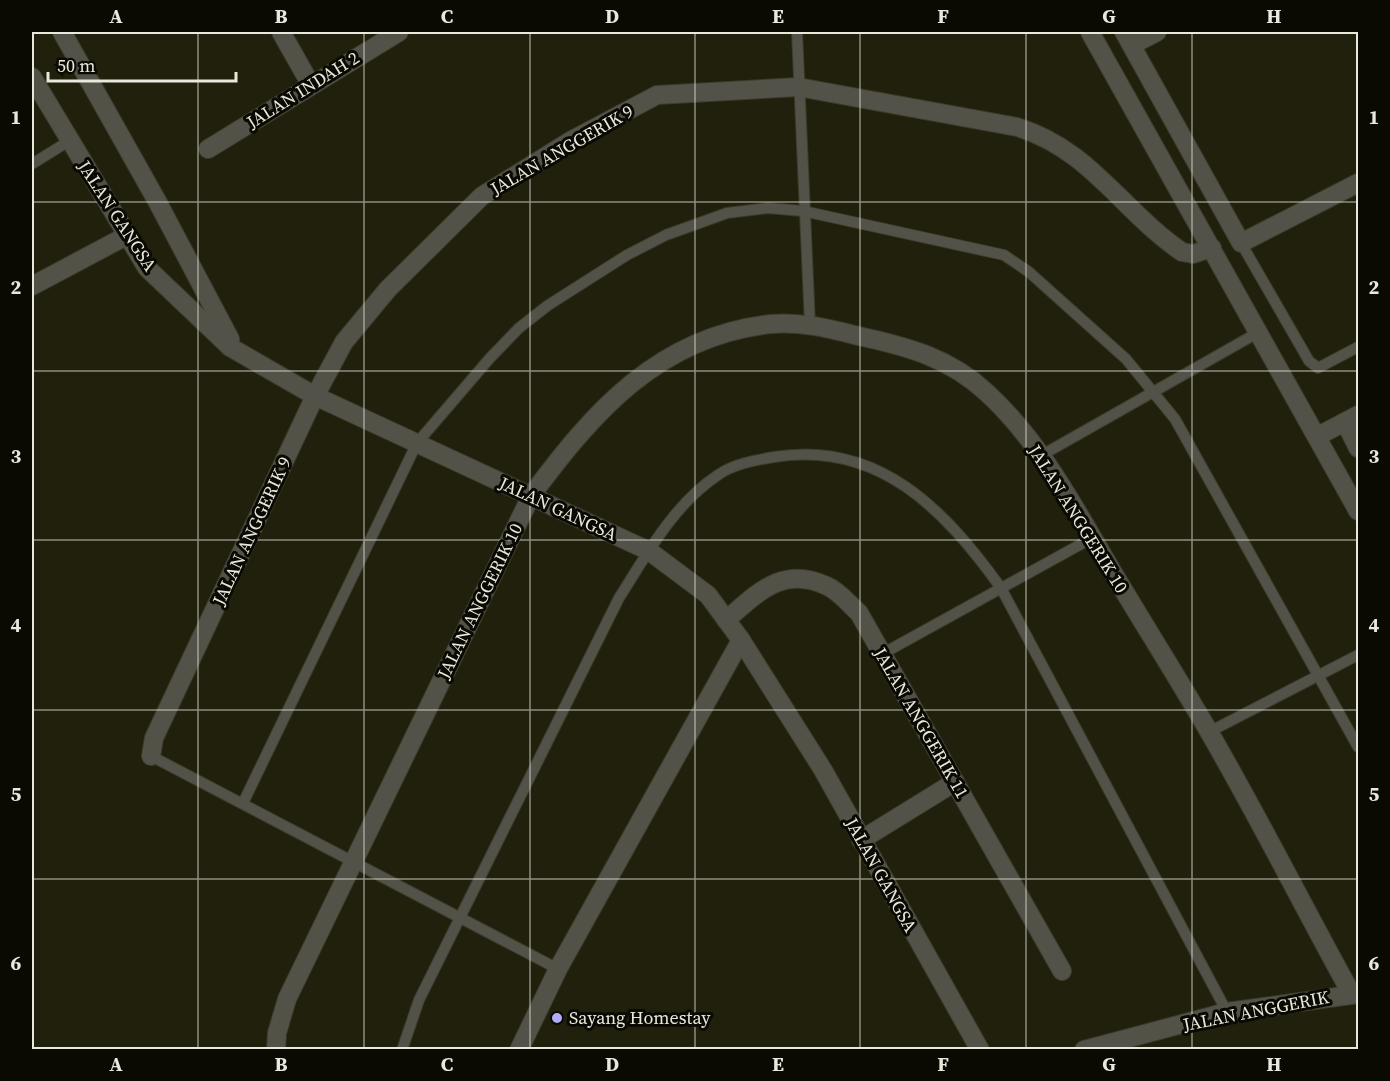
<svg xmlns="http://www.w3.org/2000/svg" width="1390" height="1081" viewBox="0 0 1390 1081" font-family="'Source Serif 4',serif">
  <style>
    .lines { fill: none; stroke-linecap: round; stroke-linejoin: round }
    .service-casing { stroke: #3d3c2a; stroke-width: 12 }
    .minor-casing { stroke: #3d3c2a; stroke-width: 20 }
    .tertiary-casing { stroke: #3d3c2a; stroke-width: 20 }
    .service { stroke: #525249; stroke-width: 10 }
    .minor { stroke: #525249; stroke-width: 18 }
    .tertiary { stroke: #525249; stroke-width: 18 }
    .grid { fill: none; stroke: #e8e8dc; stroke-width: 1.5; stroke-opacity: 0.55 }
    .poi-dot { fill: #b1adfa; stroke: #0a0a03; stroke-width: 2 }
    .labels { text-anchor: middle; stroke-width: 6; stroke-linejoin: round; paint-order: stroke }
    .street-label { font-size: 18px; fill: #e8e8dc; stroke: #0a0a03 }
    .poi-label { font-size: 18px; fill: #e8e8dc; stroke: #0a0a03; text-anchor: start }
    .neatline { fill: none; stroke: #e8e8dc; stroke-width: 2 }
    .grid-label { font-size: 20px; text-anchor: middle; font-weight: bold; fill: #e8e8dc }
  </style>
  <rect width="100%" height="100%" fill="#21200d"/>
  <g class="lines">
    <defs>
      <g id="service">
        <path d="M 797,32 L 810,325"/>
        <path d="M 32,164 L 69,141"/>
        <path d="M 1241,243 L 1309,361 L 1318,368 L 1358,347"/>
        <path d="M 1042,455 L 1259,332"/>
        <path d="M 882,654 L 1092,538"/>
        <path d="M 1209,732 L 1358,655"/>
        <path d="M 151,756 L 558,969"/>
        <path d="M 243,803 L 417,443 L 490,358 L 519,328 L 547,306 L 627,255 L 666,235 L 727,213 L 768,208 L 803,211 L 1004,255 L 1029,272 L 1126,359 L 1175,419 L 1358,747"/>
        <path d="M 402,1050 L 419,1000 L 619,598 C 647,554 674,504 718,475 C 733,464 756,460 774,457 C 879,440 945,510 1001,588 L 1227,1012"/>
      </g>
      <g id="minor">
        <path d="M 62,32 L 157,201 L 230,339 L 230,347"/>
        <path d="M 281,32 L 311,85"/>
        <path d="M 1090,32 L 1358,511"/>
        <path d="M 1124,32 L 1241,243 L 1358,183"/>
        <path d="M 1132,45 L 1157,32"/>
        <path d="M 208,149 L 399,32"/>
        <path d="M 32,286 L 126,236"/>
        <path d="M 1345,422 L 1358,448"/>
        <path d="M 1318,436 L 1358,415"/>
        <path d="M 726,620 C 758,593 782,565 827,586 C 839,591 850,605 859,613 L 1062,971"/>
        <path d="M 151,756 L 154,738 L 315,396 L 344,342 L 388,289 L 482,196 L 572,140 L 657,95 L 798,87 L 1017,127 C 1090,149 1122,211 1182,252 L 1193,254 L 1212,248"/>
        <path d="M 861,840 L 955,782"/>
        <path d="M 276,1050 L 277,1033 L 287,999 L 531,496 C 593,412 659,336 771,324 C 802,321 834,330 863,337 C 909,347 951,359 986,392 C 1043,444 1079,516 1118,581 C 1148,631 1179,680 1208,730 C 1258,816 1303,906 1351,993"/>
        <path d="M 519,1050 L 558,969 L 741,640"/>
      </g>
      <g id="tertiary">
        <path d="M 32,77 L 147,268 L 230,347 L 315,396 L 649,551 L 708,595 L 741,640 L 823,770 L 980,1050"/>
        <path d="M 1084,1050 L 1227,1012 L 1358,994"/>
      </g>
    </defs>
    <use href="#service" class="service-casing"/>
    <use href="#minor" class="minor-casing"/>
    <use href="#tertiary" class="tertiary-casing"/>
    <use href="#service" class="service"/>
    <use href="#minor" class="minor"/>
    <use href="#tertiary" class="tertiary"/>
  </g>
  <path class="grid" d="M 198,32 L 198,1050M 364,32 L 364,1050M 530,32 L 530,1050M 695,32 L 695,1050M 860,32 L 860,1050M 1026,32 L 1026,1050M 1192,32 L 1192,1050M 32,202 L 1358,202M 32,371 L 1358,371M 32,540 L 1358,540M 32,710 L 1358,710M 32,879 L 1358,879"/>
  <circle class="poi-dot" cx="557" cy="1018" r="6"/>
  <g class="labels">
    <g class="street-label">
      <text transform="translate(303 90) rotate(-32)" y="6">JALAN INDAH 2</text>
      <text transform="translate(562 150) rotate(-30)" y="6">JALAN ANGGERIK 9</text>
      <text transform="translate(117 216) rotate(57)" y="6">JALAN GANGSA</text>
      <text transform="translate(558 509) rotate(25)" y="6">JALAN GANGSA</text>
      <text transform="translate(1078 519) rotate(58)" y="6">JALAN ANGGERIK 10</text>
      <text transform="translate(252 531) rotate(-65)" y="6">JALAN ANGGERIK 9</text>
      <text transform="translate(480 601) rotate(-64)" y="6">JALAN ANGGERIK 10</text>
      <text transform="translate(921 723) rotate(60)" y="6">JALAN ANGGERIK 11</text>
      <text transform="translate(881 875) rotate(61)" y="6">JALAN GANGSA</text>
      <text transform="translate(1256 1011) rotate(-11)" y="6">JALAN ANGGERIK</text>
    </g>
    <g class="poi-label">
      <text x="569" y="1024">Sayang Homestay</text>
    </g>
  </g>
  <rect width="1390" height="1081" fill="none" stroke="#0a0a03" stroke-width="66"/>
  <path d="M48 72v9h188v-9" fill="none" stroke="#e8e8dc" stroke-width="3"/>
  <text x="57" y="72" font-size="18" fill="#e8e8dc" stroke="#0a0a03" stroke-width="4.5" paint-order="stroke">50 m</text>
  <rect x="33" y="33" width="1324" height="1015" class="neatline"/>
  <g class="grid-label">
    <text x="116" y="23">A</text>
    <text x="281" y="23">B</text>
    <text x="447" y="23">C</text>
    <text x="612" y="23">D</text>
    <text x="778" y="23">E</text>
    <text x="943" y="23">F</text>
    <text x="1109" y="23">G</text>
    <text x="1274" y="23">H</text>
    <text x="16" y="124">1</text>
    <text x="1374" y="124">1</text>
    <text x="16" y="294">2</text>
    <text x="1374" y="294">2</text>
    <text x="16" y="463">3</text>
    <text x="1374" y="463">3</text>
    <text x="16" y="632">4</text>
    <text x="1374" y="632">4</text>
    <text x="16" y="801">5</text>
    <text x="1374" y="801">5</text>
    <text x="16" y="970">6</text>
    <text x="1374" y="970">6</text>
    <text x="116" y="1071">A</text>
    <text x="281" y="1071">B</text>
    <text x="447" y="1071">C</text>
    <text x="612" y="1071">D</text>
    <text x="778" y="1071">E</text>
    <text x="943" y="1071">F</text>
    <text x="1109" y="1071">G</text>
    <text x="1274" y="1071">H</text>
  </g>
</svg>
